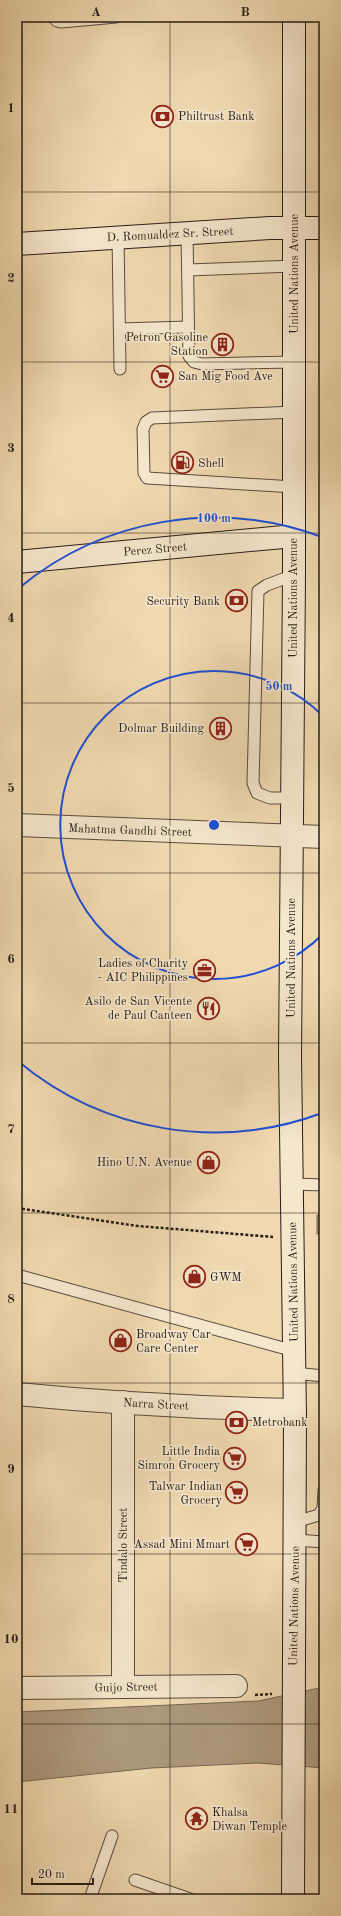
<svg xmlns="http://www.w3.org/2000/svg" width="341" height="1916" viewBox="0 0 341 1916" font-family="'Old Standard TT',serif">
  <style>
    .water { fill: #ac997c; stroke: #776753 }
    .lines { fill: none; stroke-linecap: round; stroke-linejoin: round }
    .lane-casing { stroke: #594c3c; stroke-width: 13 }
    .street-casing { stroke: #594c3c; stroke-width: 24 }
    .secondary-casing { stroke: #271d15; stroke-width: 24 }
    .path { stroke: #271d15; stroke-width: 2.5; stroke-dasharray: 3 2; stroke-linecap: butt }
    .lane { stroke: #f5e6cc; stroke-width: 11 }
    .street { stroke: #f5e6cc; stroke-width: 22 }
    .secondary { stroke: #f5e6cc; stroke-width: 22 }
    .grid { fill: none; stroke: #271d15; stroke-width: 1; stroke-opacity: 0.55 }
    .ring { fill: none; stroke: #1d4ed8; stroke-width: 2 }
    .labels { text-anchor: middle; stroke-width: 3.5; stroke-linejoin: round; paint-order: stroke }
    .poi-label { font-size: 12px; fill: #271d15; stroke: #f5e6cc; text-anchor: end }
    .street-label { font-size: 12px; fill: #271d15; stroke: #f5e6cc }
    .centre { fill: #1d4ed8; stroke: #f5e6cc; stroke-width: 2 }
    .ring-label { font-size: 12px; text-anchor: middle; font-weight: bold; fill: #1d4ed8; stroke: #f5e6cc; stroke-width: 3.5; stroke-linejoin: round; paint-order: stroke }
    .neatline { fill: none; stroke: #271d15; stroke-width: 1.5 }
    .grid-label { font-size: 13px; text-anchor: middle; font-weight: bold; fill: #271d15 }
  </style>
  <rect width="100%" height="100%" fill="#f0d9b1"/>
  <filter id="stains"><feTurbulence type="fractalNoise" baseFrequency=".005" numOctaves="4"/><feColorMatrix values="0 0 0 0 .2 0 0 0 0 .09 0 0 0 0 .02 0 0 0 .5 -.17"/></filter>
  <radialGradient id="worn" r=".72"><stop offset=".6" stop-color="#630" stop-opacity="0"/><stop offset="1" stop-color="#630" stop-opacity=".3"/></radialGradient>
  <g class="water">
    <path d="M 324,1214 L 324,1233 L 317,1234 L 317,1215 Z"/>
    <path d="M 324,1687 L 324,1768 L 258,1763 L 151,1768 L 17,1782 L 17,1712 L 258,1701 Z"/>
  </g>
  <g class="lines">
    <defs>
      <g id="lane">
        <path d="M 53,17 L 57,21 L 61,22 L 116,17"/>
        <path d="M 187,233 L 189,356 L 194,362 L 202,364 L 294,362"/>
        <path d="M 118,236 L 120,369"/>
        <path d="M 188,270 L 294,266"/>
        <path d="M 120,329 L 188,327"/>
        <path d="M 294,412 L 152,418 L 146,422 L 143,429 L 144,473 L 147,478 L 294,487"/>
        <path d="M 292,798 L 270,798 L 257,793 L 253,783 L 258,591 L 267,585 L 294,575"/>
        <path d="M 291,1184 L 324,1185"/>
        <path d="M 17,1275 L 294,1351"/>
        <path d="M 294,1373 L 324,1376"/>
        <path d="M 295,1522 L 319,1515 L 323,1508 L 324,1490"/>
        <path d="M 295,1540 L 324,1542"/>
        <path d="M 135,1880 L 190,1899"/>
        <path d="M 90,1899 L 112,1836"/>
      </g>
      <g id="street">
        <path d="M 17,825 L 324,837"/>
        <path d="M 17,1394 C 109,1403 202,1408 295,1410"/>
        <path d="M 123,1402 L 123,1687"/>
        <path d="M 17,1688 L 236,1686"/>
      </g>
      <g id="secondary">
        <path d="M 17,244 L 270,228 L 324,228"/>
        <path d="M 17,562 L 294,536"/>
        <path d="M 293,1899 L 295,1419 L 290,1057 L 294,575 L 294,17"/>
      </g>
    </defs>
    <use href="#lane" class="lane-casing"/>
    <use href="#street" class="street-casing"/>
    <use href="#secondary" class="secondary-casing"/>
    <g class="path">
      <path d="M 17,1208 L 138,1226 L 273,1237"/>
      <path d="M 255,1695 L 272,1694"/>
    </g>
    <use href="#lane" class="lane"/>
    <use href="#street" class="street"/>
    <use href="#secondary" class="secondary"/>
  </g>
  <path class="grid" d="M 170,17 L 170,1899M 17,192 L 324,192M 17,362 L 324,362M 17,533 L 324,533M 17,703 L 324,703M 17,873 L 324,873M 17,1043 L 324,1043M 17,1213 L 324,1213M 17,1383 L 324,1383M 17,1554 L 324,1554M 17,1724 L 324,1724"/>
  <g class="ring">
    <path d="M324 933A154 154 0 1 1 324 717"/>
    <path d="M322 1113A307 307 0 0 1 19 1062M19 588A307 307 0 0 1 322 537"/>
  </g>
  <defs>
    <symbol id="bank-ring" viewBox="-11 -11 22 22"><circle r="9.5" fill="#f5e6cc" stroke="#8f2418" stroke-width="1.5"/><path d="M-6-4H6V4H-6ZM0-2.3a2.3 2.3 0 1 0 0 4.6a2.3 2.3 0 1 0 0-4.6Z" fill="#8f2418"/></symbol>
    <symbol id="building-ring" viewBox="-11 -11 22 22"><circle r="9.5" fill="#f5e6cc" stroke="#8f2418" stroke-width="1.5"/><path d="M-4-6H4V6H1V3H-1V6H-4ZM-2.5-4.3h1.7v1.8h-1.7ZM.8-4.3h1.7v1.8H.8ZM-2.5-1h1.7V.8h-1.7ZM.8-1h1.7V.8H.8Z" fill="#8f2418"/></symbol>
    <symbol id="supermarket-ring" viewBox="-11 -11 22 22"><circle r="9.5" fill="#f5e6cc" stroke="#8f2418" stroke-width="1.5"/><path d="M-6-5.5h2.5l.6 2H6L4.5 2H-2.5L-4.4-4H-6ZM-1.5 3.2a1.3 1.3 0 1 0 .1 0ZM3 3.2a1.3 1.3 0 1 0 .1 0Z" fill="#8f2418"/></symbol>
    <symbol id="fuel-ring" viewBox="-11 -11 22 22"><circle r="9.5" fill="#f5e6cc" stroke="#8f2418" stroke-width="1.5"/><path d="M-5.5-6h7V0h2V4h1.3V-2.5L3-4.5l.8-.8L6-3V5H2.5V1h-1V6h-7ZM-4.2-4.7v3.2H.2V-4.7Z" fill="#8f2418"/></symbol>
    <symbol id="office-ring" viewBox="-11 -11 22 22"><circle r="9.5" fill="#f5e6cc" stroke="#8f2418" stroke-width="1.5"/><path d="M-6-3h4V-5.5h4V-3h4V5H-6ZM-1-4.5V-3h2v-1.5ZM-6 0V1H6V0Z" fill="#8f2418"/></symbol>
    <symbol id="restaurant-ring" viewBox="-11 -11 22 22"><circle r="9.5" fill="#f5e6cc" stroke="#8f2418" stroke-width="1.5"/><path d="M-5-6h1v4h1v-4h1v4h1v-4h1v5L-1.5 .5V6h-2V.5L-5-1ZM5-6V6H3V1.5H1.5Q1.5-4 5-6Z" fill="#8f2418"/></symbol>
    <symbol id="shop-ring" viewBox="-11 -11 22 22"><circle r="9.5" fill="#f5e6cc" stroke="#8f2418" stroke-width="1.5"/><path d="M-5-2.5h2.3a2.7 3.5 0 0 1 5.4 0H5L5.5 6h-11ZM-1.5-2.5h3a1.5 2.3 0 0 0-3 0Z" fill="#8f2418"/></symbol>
    <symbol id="temple-ring" viewBox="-11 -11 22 22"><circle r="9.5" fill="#f5e6cc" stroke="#8f2418" stroke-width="1.5"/><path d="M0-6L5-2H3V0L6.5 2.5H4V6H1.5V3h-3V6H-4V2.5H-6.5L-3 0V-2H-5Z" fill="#8f2418"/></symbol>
  </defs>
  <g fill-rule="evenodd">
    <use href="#bank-ring" x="150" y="104" width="25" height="25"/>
    <use href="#building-ring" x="210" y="332" width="25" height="25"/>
    <use href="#supermarket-ring" x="150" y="364" width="25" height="25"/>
    <use href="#fuel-ring" x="170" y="450" width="25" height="25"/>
    <use href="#bank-ring" x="224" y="588" width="25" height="25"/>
    <use href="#building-ring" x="208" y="716" width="25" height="25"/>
    <use href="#office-ring" x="192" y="958" width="25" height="25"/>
    <use href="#restaurant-ring" x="196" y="996" width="25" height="25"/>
    <use href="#shop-ring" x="196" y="1150" width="25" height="25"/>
    <use href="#shop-ring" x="182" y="1264" width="25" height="25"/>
    <use href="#shop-ring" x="108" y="1328" width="25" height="25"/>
    <use href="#bank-ring" x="224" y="1410" width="25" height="25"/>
    <use href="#supermarket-ring" x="222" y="1446" width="25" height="25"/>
    <use href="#supermarket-ring" x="224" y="1480" width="25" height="25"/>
    <use href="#supermarket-ring" x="234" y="1532" width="25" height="25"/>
    <use href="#temple-ring" x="184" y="1806" width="25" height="25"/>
  </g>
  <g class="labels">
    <g class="poi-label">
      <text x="178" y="120" text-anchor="start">Philtrust Bank</text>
      <text x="208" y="341">Petron Gasoline<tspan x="208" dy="14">Station</tspan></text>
      <text x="178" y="380" text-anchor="start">San Mig Food Ave</text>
      <text x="198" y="467" text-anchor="start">Shell</text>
      <text x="220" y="605">Security Bank</text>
      <text x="204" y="732">Dolmar Building</text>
      <text x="188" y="967">Ladies of Charity<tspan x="188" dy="14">- AIC Philippines</tspan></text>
      <text x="192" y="1005">Asilo de San Vicente<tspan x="192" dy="14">de Paul Canteen</tspan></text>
      <text x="192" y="1166">Hino U.N. Avenue</text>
      <text x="210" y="1281" text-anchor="start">GWM</text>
      <text x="136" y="1338" text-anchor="start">Broadway Car<tspan x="136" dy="14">Care Center</tspan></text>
      <text x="252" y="1426" text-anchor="start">Metrobank</text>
      <text x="220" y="1455">Little India<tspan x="220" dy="14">Simron Grocery</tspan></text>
      <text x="222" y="1490">Talwar Indian<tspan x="222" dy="14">Grocery</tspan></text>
      <text x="230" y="1548">Assad Mini Mmart</text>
      <text x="212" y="1816" text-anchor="start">Khalsa<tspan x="212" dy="14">Diwan Temple</tspan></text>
    </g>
    <g class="street-label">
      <text transform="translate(170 234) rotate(-3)" y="4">D. Romualdez Sr. Street</text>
      <text transform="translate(294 274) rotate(-90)" y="4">United Nations Avenue</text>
      <text transform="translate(155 549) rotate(-5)" y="4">Perez Street</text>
      <text transform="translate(293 598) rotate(-90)" y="4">United Nations Avenue</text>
      <text transform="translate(130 830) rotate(2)" y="4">Mahatma Gandhi Street</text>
      <text transform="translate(291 958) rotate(-90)" y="4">United Nations Avenue</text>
      <text transform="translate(293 1282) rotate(-91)" y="4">United Nations Avenue</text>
      <text transform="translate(156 1404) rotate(3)" y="4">Narra Street</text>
      <text transform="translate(123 1545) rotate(-90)" y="4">Tindalo Street</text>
      <text transform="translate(294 1606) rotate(-89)" y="4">United Nations Avenue</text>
      <text transform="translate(126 1687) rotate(-1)" y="4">Guijo Street</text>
    </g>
  </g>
  <circle cx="214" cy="825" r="6" class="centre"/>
  <g class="ring-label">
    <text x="214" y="522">100 m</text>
    <text x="279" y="690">50 m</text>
  </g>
  <rect width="341" height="1916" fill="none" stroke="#f0d9b1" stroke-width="44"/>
  <path d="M32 1878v6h61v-6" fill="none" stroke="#271d15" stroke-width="2"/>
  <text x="38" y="1878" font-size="12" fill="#271d15" stroke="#f5e6cc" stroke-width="3" paint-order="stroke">20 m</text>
  <rect x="22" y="22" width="297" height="1872" class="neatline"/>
  <g class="grid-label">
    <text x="96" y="16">A</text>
    <text x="245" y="16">B</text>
    <text x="11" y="112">1</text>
    <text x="11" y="282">2</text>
    <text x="11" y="452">3</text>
    <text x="11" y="622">4</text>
    <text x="11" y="792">5</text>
    <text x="11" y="963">6</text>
    <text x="11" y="1133">7</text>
    <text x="11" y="1303">8</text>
    <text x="11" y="1473">9</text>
    <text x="11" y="1643">10</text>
    <text x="11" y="1813">11</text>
  </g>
  <rect width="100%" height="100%" filter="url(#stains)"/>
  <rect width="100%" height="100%" fill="url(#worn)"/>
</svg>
